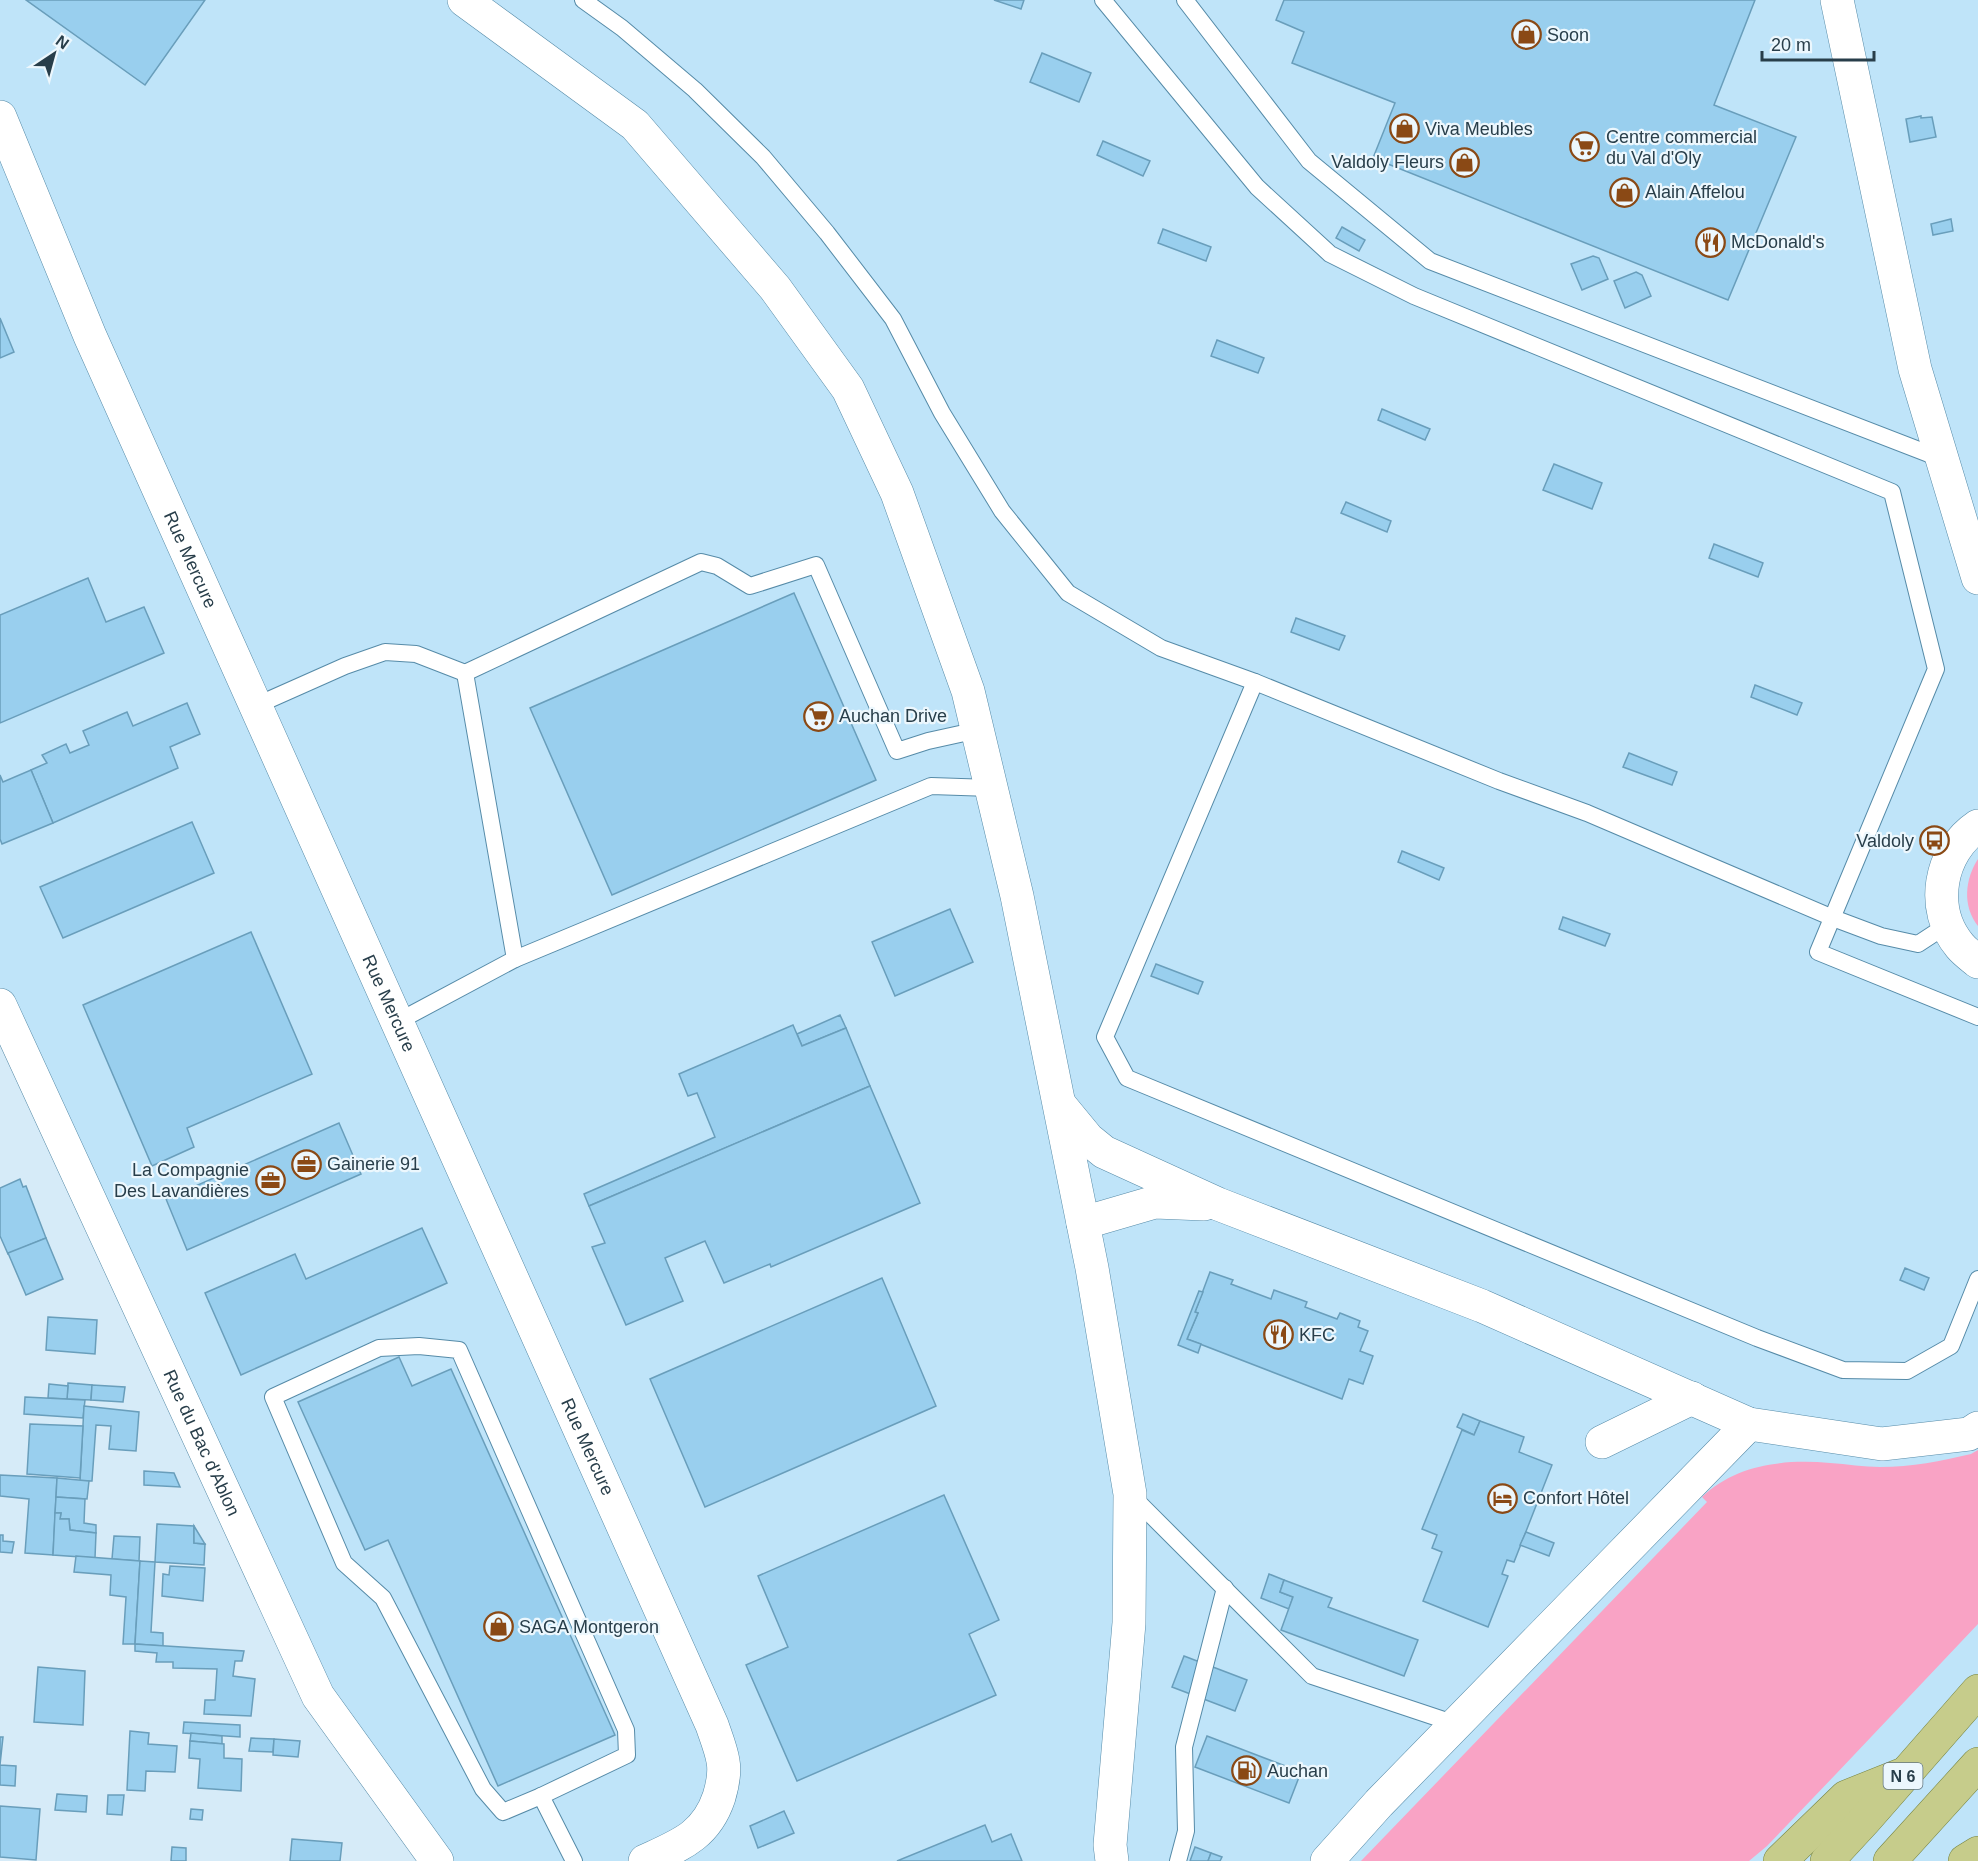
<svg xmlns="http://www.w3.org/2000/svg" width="1978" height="1861" viewBox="0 0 1978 1861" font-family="Helvetica,sans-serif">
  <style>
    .built { fill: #bfe4f9 }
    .green { fill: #f9a3c5 }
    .building { fill: #99cfee; stroke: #699ebb; stroke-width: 1.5 }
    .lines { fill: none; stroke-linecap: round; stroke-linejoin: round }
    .service-casing { stroke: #568ba8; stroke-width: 18 }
    .minor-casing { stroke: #568ba8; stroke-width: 34 }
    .primary-casing { stroke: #768442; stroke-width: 34 }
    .service { stroke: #fff; stroke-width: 16 }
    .minor { stroke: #fff; stroke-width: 33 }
    .primary { stroke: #c6cc8b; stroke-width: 33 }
    .labels { text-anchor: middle; stroke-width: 4.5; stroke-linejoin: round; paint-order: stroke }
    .shield { fill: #ecf7fd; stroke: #637680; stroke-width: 1.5 }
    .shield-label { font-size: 16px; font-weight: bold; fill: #283e4a }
    .poi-label { font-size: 18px; fill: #283e4a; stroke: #ecf7fd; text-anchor: start }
    .street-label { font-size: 18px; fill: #283e4a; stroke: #ecf7fd }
  </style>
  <rect width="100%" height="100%" fill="#d6ebf8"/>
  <path class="built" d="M 0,0 L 1978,0 L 1978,1861 L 439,1861 L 325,1700 L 0,1005 Z"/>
  <g class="green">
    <path d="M 1978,859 L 1978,926 C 1962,906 1965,879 1978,859 Z"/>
    <path d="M 1978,1450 L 1978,1624 L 1836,1774 L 1767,1846 L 1749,1861 L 1361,1861 L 1707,1502 L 1702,1497 C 1736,1464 1785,1459 1830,1463 C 1847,1464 1864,1467 1880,1467 C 1912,1467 1941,1461 1971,1454 Z"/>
  </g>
  <g class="building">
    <path d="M 26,0 L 205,0 L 145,85 Z"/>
    <path d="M 994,0 L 1024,0 L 1021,9 Z"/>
    <path d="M 1284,0 L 1755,0 L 1714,105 L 1796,137 L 1728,300 L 1373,158 L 1395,103 L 1292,63 L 1304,32 L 1276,20 Z"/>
    <path d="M 1042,53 L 1091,73 L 1079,102 L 1030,82 Z"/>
    <path d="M 1921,116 L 1921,118 L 1932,117 L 1936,137 L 1910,142 L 1906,119 Z"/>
    <path d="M 1103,141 L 1150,161 L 1143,176 L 1097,155 Z"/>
    <path d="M 1951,219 L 1953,231 L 1933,235 L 1931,224 Z"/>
    <path d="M 1342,227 L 1365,240 L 1359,251 L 1336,238 Z"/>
    <path d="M 1163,229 L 1211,247 L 1206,261 L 1158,243 Z"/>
    <path d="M 1593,256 L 1599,258 L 1608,279 L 1582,290 L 1571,264 Z"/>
    <path d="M 1636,272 L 1642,275 L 1651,296 L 1625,308 L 1614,281 Z"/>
    <path d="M 0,318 L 14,352 L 0,358 Z"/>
    <path d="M 1217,340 L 1264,358 L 1258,373 L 1211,356 Z"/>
    <path d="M 1382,409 L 1430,429 L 1425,440 L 1378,420 Z"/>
    <path d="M 1554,464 L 1602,483 L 1592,509 L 1543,490 Z"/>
    <path d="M 1346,502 L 1391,521 L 1387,532 L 1341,513 Z"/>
    <path d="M 1714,544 L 1763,563 L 1758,577 L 1709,558 Z"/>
    <path d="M 88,578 L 106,622 L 144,607 L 164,653 L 0,723 L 0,615 Z"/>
    <path d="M 794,593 L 876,780 L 612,895 L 530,708 Z"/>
    <path d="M 1296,618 L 1345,636 L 1339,650 L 1291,632 Z"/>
    <path d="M 1755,685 L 1802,703 L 1797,715 L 1751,697 Z"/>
    <path d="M 187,703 L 200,734 L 170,747 L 178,768 L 53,823 L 31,770 L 47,763 L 42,755 L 66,744 L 70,753 L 89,745 L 83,731 L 127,712 L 133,726 Z"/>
    <path d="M 1629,753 L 1677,772 L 1672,785 L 1623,767 Z"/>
    <path d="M 31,770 L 53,823 L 2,844 L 0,839 L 0,775 L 3,782 Z"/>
    <path d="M 192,822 L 214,873 L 63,938 L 40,887 Z"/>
    <path d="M 1402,851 L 1444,868 L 1439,880 L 1398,862 Z"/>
    <path d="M 950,909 L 973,962 L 895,996 L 872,942 Z"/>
    <path d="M 1563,917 L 1610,934 L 1605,946 L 1559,929 Z"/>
    <path d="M 251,932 L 312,1074 L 187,1128 L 194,1147 L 152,1166 L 83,1005 Z"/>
    <path d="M 1156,964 L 1203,982 L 1198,994 L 1151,976 Z"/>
    <path d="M 840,1015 L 846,1028 L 802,1046 L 797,1034 Z"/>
    <path d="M 793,1025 L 802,1046 L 846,1028 L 870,1086 L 589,1206 L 584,1194 L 715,1137 L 697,1093 L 688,1096 L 679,1074 Z"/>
    <path d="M 870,1086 L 920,1203 L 771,1267 L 770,1264 L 724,1283 L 705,1241 L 665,1258 L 683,1301 L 626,1325 L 592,1247 L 605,1243 L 589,1206 Z"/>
    <path d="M 339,1123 L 361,1174 L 187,1250 L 166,1199 Z"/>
    <path d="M 20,1179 L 23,1187 L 26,1186 L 46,1238 L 8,1254 L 0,1236 L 0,1188 Z"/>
    <path d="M 422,1228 L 447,1283 L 241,1375 L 205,1293 L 295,1254 L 306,1279 Z"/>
    <path d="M 46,1238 L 63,1279 L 26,1295 L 8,1253 Z"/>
    <path d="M 1905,1268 L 1929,1278 L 1924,1290 L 1900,1280 Z"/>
    <path d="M 1210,1272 L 1233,1280 L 1231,1284 L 1271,1299 L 1274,1290 L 1307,1302 L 1305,1307 L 1337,1319 L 1340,1313 L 1360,1321 L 1358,1327 L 1368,1331 L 1360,1351 L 1373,1356 L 1363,1384 L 1349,1379 L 1342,1399 L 1187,1339 L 1198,1313 L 1195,1312 Z"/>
    <path d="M 882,1278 L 936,1406 L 705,1507 L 650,1379 Z"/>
    <path d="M 1199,1291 L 1203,1292 L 1195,1312 L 1198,1313 L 1187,1339 L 1201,1344 L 1198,1353 L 1178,1345 Z"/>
    <path d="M 48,1317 L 97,1320 L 95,1354 L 46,1350 Z"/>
    <path d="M 399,1357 L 412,1386 L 451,1369 L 615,1735 L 498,1786 L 388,1540 L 365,1550 L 298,1402 Z"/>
    <path d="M 68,1383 L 92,1385 L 91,1400 L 67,1399 Z"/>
    <path d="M 49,1384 L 68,1386 L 67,1399 L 48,1398 Z"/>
    <path d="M 92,1385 L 125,1387 L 123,1402 L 91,1400 Z"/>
    <path d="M 25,1397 L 85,1400 L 83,1418 L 24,1414 Z"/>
    <path d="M 84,1406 L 139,1412 L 136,1451 L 109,1449 L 111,1426 L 96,1425 L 92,1481 L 80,1481 Z"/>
    <path d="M 1463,1414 L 1480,1421 L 1474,1435 L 1457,1427 Z"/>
    <path d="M 1480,1421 L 1524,1437 L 1519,1452 L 1552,1465 L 1514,1562 L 1507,1560 L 1502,1574 L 1508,1576 L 1488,1627 L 1423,1601 L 1442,1552 L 1432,1548 L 1437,1535 L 1422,1529 L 1462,1430 L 1474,1435 Z"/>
    <path d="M 30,1424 L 83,1426 L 80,1478 L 27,1474 Z"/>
    <path d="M 144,1471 L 174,1473 L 180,1487 L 144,1485 Z"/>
    <path d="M 0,1475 L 57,1478 L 53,1555 L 25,1553 L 29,1499 L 0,1496 Z"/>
    <path d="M 57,1478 L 89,1481 L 87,1499 L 56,1497 Z"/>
    <path d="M 944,1495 L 999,1620 L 969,1634 L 996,1695 L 797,1781 L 746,1665 L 788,1647 L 758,1576 Z"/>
    <path d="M 56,1497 L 85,1499 L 84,1523 L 96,1525 L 96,1533 L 70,1530 L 69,1519 L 60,1519 L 61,1513 L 55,1513 Z"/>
    <path d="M 55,1513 L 61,1513 L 60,1519 L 69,1519 L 70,1530 L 96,1533 L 95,1558 L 53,1555 Z"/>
    <path d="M 157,1524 L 194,1526 L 194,1543 L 205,1544 L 204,1565 L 155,1562 Z"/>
    <path d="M 194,1526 L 205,1544 L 194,1543 Z"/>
    <path d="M 1526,1532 L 1554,1543 L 1549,1556 L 1520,1545 Z"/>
    <path d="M 0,1535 L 3,1535 L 3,1541 L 14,1542 L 12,1553 L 0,1552 Z"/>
    <path d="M 114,1536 L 140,1537 L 139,1561 L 112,1559 Z"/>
    <path d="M 76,1556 L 140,1561 L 135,1644 L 123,1644 L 126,1597 L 110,1595 L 111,1575 L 74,1572 Z"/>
    <path d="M 140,1561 L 155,1562 L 151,1632 L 163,1633 L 163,1646 L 135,1644 Z"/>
    <path d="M 170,1566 L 205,1568 L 203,1601 L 162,1596 L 163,1574 L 169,1575 Z"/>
    <path d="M 1269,1574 L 1284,1580 L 1280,1592 L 1293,1597 L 1289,1609 L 1261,1598 Z"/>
    <path d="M 1284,1580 L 1332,1598 L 1328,1607 L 1418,1640 L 1404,1676 L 1281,1630 L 1293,1597 L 1280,1592 Z"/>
    <path d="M 135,1644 L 244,1651 L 242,1661 L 235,1661 L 233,1676 L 255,1679 L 251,1716 L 204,1714 L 205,1700 L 215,1700 L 217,1669 L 173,1668 L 173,1662 L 156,1662 L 157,1653 L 135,1651 Z"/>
    <path d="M 1184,1656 L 1247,1680 L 1235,1711 L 1172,1687 Z"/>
    <path d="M 38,1667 L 85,1671 L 83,1725 L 34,1722 Z"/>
    <path d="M 184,1722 L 240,1725 L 240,1737 L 183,1733 Z"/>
    <path d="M 130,1731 L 149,1733 L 148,1744 L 177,1746 L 175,1772 L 146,1771 L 145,1791 L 127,1790 Z"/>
    <path d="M 191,1733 L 222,1736 L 222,1744 L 190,1741 Z"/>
    <path d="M 1207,1736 L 1301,1772 L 1289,1803 L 1195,1767 Z"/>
    <path d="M 0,1737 L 3,1737 L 0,1765 L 16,1766 L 15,1786 L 0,1785 Z"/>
    <path d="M 251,1738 L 274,1739 L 273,1752 L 249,1751 Z"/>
    <path d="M 274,1739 L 300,1741 L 298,1757 L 273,1755 Z"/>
    <path d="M 190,1741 L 224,1744 L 224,1758 L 242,1759 L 241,1791 L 198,1788 L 200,1759 L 189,1758 Z"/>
    <path d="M 57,1794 L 87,1796 L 86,1812 L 55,1810 Z"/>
    <path d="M 108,1795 L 124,1795 L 122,1815 L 107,1814 Z"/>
    <path d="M 0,1806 L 40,1809 L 36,1860 L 0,1857 Z"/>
    <path d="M 191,1809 L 203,1810 L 202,1820 L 190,1819 Z"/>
    <path d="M 784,1811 L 794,1833 L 758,1848 L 750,1826 Z"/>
    <path d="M 985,1825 L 992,1842 L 1011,1834 L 1022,1861 L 897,1861 Z"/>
    <path d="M 292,1839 L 342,1843 L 340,1861 L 290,1861 Z"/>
    <path d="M 172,1847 L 186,1848 L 186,1861 L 171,1861 Z"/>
    <path d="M 1195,1847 L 1211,1853 L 1208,1861 L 1190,1861 Z"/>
    <path d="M 1211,1853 L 1222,1857 L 1220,1861 L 1208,1861 Z"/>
  </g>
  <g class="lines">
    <defs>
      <g id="service">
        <path d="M 583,0 L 622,28 L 695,90 L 763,157 L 827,233 L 893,319 L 942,413 L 1002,511 L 1068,593 L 1161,648 L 1255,682 L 1499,781 L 1587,813 L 1833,918 L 1881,936 L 1918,944 L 1947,925"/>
        <path d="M 1103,0 L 1257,187 L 1330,254 L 1414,296 L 1892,492 L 1936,669 L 1818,952 L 1978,1017"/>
        <path d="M 1185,0 L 1309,161 L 1430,261 L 1942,459"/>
        <path d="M 465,673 L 515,959 L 931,786 L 991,788"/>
        <path d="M 1255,682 L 1105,1037 L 1127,1078 L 1757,1338 L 1843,1370 L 1907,1371 L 1951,1346 L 1978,1279"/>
        <path d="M 255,706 L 345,666 L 385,652 L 416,654 L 465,673 L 701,562 L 717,566 L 750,586 L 816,565 L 897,751 L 928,741 L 978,730"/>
        <path d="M 397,1022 L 515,959"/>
        <path d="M 419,1346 L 459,1350 L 626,1730 L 627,1755 L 541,1796 L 503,1812 L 483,1789 L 383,1598 L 344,1563 L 273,1397 L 379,1348 Z"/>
        <path d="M 1131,1495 L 1312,1676 L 1456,1724"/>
        <path d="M 541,1796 L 574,1861"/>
        <path d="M 1178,1861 L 1186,1831 L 1184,1747 L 1225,1588"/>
      </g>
      <g id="minor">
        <path d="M 464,0 L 635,125 L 775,288 L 848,389 L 897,493 L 968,691 L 1017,896 L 1092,1268 L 1130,1494 L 1129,1623 L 1110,1845 L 1112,1861"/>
        <path d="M 1837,0 L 1915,369 L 1978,578"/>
        <path id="s1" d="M 0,117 L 90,336 L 712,1725 C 716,1737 721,1749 723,1761 C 725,1772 722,1787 719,1797 C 706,1836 680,1845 645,1861"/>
        <path d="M 1978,826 C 1939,852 1929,909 1960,946 C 1965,952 1972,957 1978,962"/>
        <path id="s2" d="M 0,1005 L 318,1696 L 437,1861"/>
        <path d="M 1060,1105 L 1088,1139 L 1104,1152 L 1218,1204 L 1482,1306 L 1749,1424 L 1882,1444 L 1969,1434 L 1978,1428"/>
        <path d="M 1083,1223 L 1155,1202 L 1204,1204"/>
        <path d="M 1602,1442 L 1692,1398"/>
        <path d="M 1327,1861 L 1379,1803 L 1749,1424"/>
      </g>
      <g id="primary">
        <path d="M 1780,1861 L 1846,1797 L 1901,1775"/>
        <path d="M 1827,1861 L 1864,1821 L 1978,1691"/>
        <path d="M 1890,1861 L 1978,1764"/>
        <path d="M 1965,1861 L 1978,1853"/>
      </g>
    </defs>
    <use href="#service" class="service-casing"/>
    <use href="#minor" class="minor-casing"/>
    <use href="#primary" class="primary-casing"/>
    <use href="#service" class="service"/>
    <use href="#minor" class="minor"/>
    <use href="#primary" class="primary"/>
  </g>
  <defs>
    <symbol id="shop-ring" viewBox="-11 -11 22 22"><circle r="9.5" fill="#ecf7fd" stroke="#8a4915" stroke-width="1.5"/><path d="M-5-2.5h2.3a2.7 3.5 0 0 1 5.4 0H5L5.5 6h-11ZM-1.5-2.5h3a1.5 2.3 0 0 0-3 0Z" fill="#8a4915"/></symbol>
    <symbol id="supermarket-ring" viewBox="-11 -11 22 22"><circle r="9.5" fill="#ecf7fd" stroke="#8a4915" stroke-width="1.5"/><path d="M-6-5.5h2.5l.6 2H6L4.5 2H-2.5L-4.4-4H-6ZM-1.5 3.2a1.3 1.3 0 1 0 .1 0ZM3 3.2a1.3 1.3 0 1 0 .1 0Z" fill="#8a4915"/></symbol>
    <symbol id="restaurant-ring" viewBox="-11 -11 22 22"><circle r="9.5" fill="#ecf7fd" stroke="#8a4915" stroke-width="1.5"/><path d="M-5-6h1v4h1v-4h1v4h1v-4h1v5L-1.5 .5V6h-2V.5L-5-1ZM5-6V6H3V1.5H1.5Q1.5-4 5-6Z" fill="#8a4915"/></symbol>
    <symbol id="bus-ring" viewBox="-11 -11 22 22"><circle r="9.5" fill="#ecf7fd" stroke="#8a4915" stroke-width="1.5"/><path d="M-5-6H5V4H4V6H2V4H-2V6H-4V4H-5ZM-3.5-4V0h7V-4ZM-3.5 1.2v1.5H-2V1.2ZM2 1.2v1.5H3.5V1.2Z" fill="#8a4915"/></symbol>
    <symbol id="office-ring" viewBox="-11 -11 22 22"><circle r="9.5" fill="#ecf7fd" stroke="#8a4915" stroke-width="1.5"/><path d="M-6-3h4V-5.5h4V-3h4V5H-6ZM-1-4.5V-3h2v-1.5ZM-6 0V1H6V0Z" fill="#8a4915"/></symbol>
    <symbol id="hotel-ring" viewBox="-11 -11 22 22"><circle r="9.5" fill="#ecf7fd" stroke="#8a4915" stroke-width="1.5"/><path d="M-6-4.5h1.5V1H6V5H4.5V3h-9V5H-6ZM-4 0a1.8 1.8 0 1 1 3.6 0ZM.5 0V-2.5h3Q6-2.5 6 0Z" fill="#8a4915"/></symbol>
    <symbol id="fuel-ring" viewBox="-11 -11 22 22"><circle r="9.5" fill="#ecf7fd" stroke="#8a4915" stroke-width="1.5"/><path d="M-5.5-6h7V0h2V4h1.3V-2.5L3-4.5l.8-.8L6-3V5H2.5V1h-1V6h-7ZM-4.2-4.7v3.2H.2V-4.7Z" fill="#8a4915"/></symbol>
  </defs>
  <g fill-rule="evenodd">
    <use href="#shop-ring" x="1510" y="18" width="33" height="33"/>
    <use href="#shop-ring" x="1388" y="112" width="33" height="33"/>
    <use href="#supermarket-ring" x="1568" y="130" width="33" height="33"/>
    <use href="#shop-ring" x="1448" y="146" width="33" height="33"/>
    <use href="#shop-ring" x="1608" y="176" width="33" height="33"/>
    <use href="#restaurant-ring" x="1694" y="226" width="33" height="33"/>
    <use href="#supermarket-ring" x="802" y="700" width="33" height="33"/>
    <use href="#bus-ring" x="1918" y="824" width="33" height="33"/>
    <use href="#office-ring" x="290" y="1148" width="33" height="33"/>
    <use href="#office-ring" x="254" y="1164" width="33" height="33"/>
    <use href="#restaurant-ring" x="1262" y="1318" width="33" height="33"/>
    <use href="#hotel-ring" x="1486" y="1482" width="33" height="33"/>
    <use href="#shop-ring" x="482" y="1610" width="33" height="33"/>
    <use href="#fuel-ring" x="1230" y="1754" width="33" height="33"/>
  </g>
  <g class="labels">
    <rect class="shield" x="1883.5" y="1763" width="39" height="26" rx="4.5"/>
    <g class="shield-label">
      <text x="1903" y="1782">N 6</text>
    </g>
    <g class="poi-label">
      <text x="1547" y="41">Soon</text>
      <text x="1425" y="135">Viva Meubles</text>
      <text x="1606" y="143">Centre commercial<tspan x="1606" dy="21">du Val d'Oly</tspan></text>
      <text x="1444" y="168" text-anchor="end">Valdoly Fleurs</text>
      <text x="1645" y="198">Alain Affelou</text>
      <text x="1731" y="248">McDonald's</text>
      <text x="839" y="722">Auchan Drive</text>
      <text x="1914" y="847" text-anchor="end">Valdoly</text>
      <text x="327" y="1170">Gainerie 91</text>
      <text x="249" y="1176" text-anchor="end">La Compagnie<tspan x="249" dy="21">Des Lavandières</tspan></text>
      <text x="1299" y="1341">KFC</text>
      <text x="1523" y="1504">Confort Hôtel</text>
      <text x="519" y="1633">SAGA Montgeron</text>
      <text x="1267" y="1777">Auchan</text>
    </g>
    <g class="street-label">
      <text dy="6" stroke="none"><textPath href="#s1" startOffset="482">Rue Mercure</textPath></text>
      <text dy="6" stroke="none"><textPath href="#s1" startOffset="968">Rue Mercure</textPath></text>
      <text dy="6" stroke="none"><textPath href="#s2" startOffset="482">Rue du Bac d'Ablon</textPath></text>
      <text dy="6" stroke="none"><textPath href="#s1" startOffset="1454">Rue Mercure</textPath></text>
    </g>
  </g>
  <g transform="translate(54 54) rotate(36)" stroke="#ecf7fd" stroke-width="4.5" paint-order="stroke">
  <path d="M0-4.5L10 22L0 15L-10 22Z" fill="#283e4a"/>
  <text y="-9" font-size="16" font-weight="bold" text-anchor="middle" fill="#283e4a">N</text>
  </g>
  <path d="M1762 51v9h112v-9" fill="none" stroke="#283e4a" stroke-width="3"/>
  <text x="1771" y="51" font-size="18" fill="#283e4a" stroke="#ecf7fd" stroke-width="4.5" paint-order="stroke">20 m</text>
</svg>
